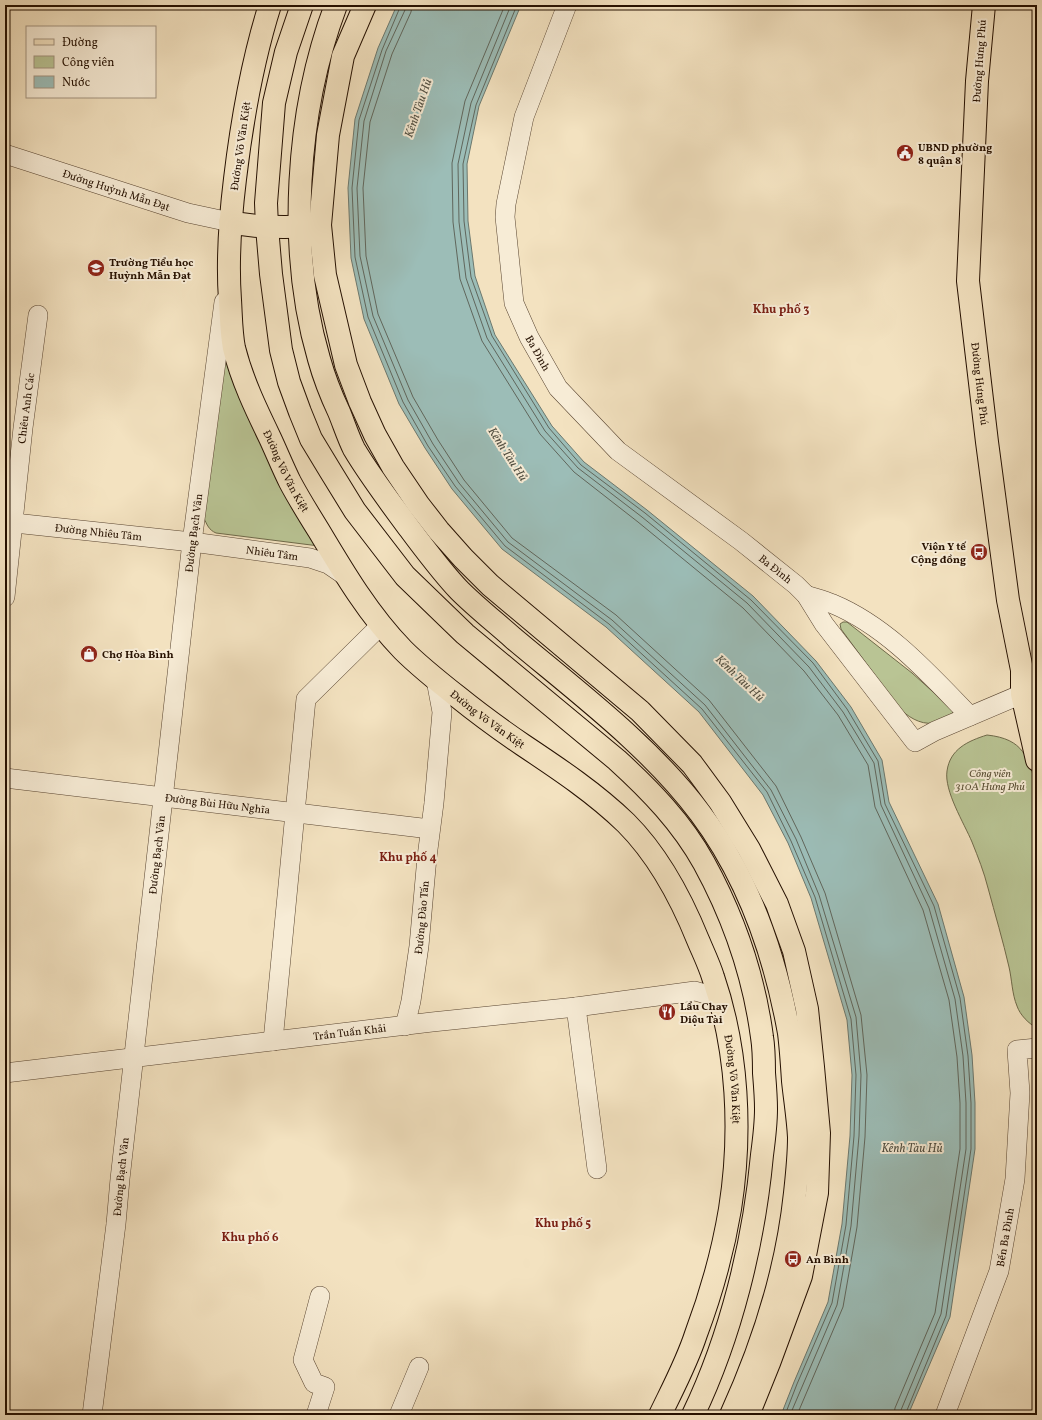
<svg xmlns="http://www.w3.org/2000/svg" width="1042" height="1420" viewBox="0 0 1042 1420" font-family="Vollkorn,serif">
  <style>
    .green { fill: #b9c494; stroke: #6f6a4a }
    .water { fill: #9cbdb7; stroke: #6c786e }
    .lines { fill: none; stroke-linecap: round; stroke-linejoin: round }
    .shore { stroke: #60665c; stroke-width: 1 }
    .minor-casing { stroke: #584430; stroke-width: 20 }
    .major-casing { stroke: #251000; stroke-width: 24 }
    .highway-casing { stroke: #251000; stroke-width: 24 }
    .minor { stroke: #f7ecd6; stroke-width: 19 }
    .major { stroke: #f3e2c0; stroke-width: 22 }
    .highway { stroke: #f3e2c0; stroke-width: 22 }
    .labels { text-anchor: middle; stroke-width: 4; stroke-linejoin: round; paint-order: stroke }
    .street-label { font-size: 11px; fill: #251000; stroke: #f7ecd6 }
    .poi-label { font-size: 11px; font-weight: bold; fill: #251000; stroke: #f7ecd6; text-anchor: start }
    .park-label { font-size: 11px; font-style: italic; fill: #594f34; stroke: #f7ecd6 }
    .water-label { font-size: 12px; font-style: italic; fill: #4f4d40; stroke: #f7ecd6 }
    .neighbourhood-label { font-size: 12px; font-weight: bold; fill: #7a1f14; stroke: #f7ecd6 }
  </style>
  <rect width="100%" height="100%" fill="#f3e2c0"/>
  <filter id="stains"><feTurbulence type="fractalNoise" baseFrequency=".005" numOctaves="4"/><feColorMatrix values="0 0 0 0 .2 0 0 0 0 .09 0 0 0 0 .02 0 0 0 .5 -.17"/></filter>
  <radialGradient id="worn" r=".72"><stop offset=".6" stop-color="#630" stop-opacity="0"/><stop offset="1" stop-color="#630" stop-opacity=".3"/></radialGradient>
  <g class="green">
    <path d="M 225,354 L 319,546 L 216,533 C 209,530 207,525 204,518 Z"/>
    <path d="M 843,622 L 847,622 L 912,673 L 952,709 L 953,714 C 947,717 939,721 933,723 C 920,725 907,716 899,708 L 841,629 L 840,624 Z"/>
    <path d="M 987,735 C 1024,739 1028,757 1037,789 L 1037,1028 C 1029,1024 1020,1015 1017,1006 C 1012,994 1012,980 1009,967 C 1003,941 995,914 988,888 C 984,872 978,857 972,842 C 964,823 944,791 947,771 C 950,749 968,741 987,735 Z"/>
  </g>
  <path class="water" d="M 397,5 L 521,5 L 479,106 L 467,164 L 468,221 L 475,276 L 495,335 L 552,426 L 584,462 L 647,510 L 753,596 L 816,661 L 851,707 L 882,760 L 889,802 L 938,904 L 964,997 L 972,1055 L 975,1103 L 975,1149 L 950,1317 L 908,1415 L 781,1415 L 794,1382 L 828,1302 L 842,1224 L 850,1136 L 852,1075 L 847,1020 L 811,898 L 788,843 L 763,795 L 699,712 L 606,627 L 502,549 L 452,489 L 425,448 L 399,404 L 364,319 L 351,258 L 348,188 L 355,119 L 378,48 Z"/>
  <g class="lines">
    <g class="shore">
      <path d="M 401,5 L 382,50 L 359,120 L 352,188 L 355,257 L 368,317 L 403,402 L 428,446 L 455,486 L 505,546 L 609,624 L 702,709 L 767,792 L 791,841 L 815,897 L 851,1019 L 856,1075 L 854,1136 L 846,1225 L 832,1303 L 797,1384 L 785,1415"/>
      <path d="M 406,5 L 405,10 L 386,51 L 364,121 L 357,188 L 360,256 L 373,316 L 408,400 L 433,444 L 459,483 L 508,542 L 612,620 L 705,705 L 771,790 L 796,839 L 819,895 L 856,1017 L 861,1075 L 859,1136 L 851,1226 L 837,1305 L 790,1415"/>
      <path d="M 412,5 L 411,12 L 392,54 L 370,122 L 363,188 L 366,256 L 378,314 L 413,397 L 438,440 L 464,480 L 512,538 L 616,615 L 709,700 L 776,786 L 801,837 L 825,893 L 861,1015 L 867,1075 L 865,1137 L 857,1227 L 843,1307 L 797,1415"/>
      <path d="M 505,5 L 465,101 L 452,163 L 453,222 L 460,279 L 482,341 L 540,434 L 574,472 L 638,522 L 743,608 L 804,671 L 838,715 L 868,765 L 875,807 L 923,910 L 949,1000 L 957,1057 L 960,1103 L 960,1149 L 935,1313 L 895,1408 L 894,1415"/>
      <path d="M 511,5 L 471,103 L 458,164 L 459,222 L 466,278 L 487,338 L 545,431 L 578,468 L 642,517 L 747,603 L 809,667 L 843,712 L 874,763 L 881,805 L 929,908 L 955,999 L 963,1056 L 966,1103 L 966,1149 L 941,1314 L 901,1410 L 900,1415"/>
      <path d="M 517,5 L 476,105 L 463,164 L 464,221 L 471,277 L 492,336 L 549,428 L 581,465 L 645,513 L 751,600 L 813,663 L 847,709 L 878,761 L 885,804 L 934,906 L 960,998 L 968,1056 L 971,1103 L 971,1149 L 946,1316 L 905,1415"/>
    </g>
    <defs>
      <g id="minor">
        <path id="s1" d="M 567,5 L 524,117 L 506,204 L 505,217 L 514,303 L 529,337 L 558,388 L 618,451 L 741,541 L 796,585 L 806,595 L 824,624 L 915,742 L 935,731 L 1022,694"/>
        <path id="s2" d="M 5,154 L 188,213 L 230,222"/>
        <path id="s3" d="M 5,522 L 192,542 L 310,558 L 328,564 L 347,577"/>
        <path d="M 806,595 C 815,598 824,600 833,604 C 888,627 930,675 970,716"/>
        <path id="s4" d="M 5,597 L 23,428 L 38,315"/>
        <path id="s5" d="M 5,778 L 430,829"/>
        <path d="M 576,1007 L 597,1169"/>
        <path id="s6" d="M 405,1026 L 411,1001 L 419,946 L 427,857 L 434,803 L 442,712 L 436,680"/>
        <path d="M 273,1041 L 306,699 L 381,625"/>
        <path id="s7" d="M 5,1073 L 432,1022 L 576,1007 L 695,991 L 719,998"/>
        <path id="s8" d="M 92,1415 L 116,1224 L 120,1179 L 192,542 L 224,302"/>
        <path d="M 316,1415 L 325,1387 L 314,1383 L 303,1360 L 320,1296"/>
        <path d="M 399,1415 L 419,1367"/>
        <path id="s9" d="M 945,1415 L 999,1271 L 1015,1179 L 1020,1093 L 1017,1050 L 1037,1048"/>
      </g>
      <g id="major">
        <path id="s10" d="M 984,5 L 977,81 L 968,281 L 987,442 L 1008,600 L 1022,670 L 1022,694 L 1037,760"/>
      </g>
      <g id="highway">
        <path id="s11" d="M 270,5 C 252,62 242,120 235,179 C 230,220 227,259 230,300 C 231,316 231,333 234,348 C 242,380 256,409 270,438 C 277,453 283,468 290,482 C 299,499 309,515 319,531 C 344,573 369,615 403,650 C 420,667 439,682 458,697 C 479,714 501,730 523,745 C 559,769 595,793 626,823 C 658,855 681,898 698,940 C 703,952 709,964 713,977 C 738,1050 742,1133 730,1209 C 723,1251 711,1294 696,1334 C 687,1362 673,1388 660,1415"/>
        <path d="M 302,5 L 286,52 L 274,103 L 266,203 L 267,227 L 271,274 L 281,350 L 289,382 L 300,412 L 311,439 L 331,472 L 355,511 L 405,576 L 465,634 L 617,760 C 650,790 682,823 704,863 C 733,916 754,977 762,1037 C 764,1049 764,1061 764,1073 C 765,1085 766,1097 766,1109 C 766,1124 764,1140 762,1155 C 754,1242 731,1336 693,1415"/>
        <path d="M 336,5 C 296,111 287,250 319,359 C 324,377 331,395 339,412 C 344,424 348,437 354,449 C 370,476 390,502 409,528 C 425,549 441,571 459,590 C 476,607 495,622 513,638 C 576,691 650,746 700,813 C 748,877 775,955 789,1033 C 791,1049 792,1065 793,1081 C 795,1100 798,1118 799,1137 C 799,1155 797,1175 795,1193 C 787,1269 763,1345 731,1415"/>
        <path d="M 365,5 L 343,56 L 328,135 L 320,225 L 325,275 L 346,365 L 360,402 L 375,435 L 393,467 L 418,504 L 439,531 L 463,558 L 490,585 L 640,711 L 692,764 L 720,802 L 749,849 L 777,904 L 794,951 L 807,1009 L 813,1067 L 819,1133 L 817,1193 L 801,1276 L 769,1363 L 748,1415"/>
        <path d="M 230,222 C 258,228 286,228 314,226"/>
      </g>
    </defs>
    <use href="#minor" class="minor-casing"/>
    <use href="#major" class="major-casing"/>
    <use href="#highway" class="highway-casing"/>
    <use href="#minor" class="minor"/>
    <use href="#major" class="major"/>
    <use href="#highway" class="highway"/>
  </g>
  <defs>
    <symbol id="civic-disc" viewBox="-11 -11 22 22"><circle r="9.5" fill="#8f2418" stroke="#f7ecd6"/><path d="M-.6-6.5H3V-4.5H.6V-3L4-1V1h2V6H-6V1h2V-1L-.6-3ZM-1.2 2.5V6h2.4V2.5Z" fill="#fff"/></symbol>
    <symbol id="school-disc" viewBox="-11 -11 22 22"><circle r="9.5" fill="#8f2418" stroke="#f7ecd6"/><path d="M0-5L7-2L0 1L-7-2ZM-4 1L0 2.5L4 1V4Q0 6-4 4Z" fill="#fff"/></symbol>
    <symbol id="bus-disc" viewBox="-11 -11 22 22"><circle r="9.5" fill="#8f2418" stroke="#f7ecd6"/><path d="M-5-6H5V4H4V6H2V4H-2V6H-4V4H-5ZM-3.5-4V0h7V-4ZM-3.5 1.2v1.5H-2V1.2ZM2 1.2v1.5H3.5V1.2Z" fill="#fff"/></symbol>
    <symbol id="shop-disc" viewBox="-11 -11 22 22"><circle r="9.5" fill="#8f2418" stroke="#f7ecd6"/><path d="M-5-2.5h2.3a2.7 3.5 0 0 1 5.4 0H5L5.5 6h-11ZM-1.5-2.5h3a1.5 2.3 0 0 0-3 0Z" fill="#fff"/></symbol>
    <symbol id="restaurant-disc" viewBox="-11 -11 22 22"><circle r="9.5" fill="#8f2418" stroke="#f7ecd6"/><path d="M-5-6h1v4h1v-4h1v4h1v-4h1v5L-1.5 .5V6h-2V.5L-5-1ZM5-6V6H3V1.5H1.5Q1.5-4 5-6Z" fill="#fff"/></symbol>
  </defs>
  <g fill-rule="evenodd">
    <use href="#civic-disc" x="895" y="143" width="20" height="20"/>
    <use href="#school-disc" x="86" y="258" width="20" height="20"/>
    <use href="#bus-disc" x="969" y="542" width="20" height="20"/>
    <use href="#shop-disc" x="79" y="644" width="20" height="20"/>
    <use href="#restaurant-disc" x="657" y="1002" width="20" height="20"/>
    <use href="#bus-disc" x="783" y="1249" width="20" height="20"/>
  </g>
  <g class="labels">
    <g class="street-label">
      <text transform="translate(979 61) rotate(-86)" y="4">Đường Hưng Phú</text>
      <text transform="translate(240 146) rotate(-82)" y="4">Đường Võ Văn Kiệt</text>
      <text dy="4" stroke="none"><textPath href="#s2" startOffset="117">Đường Huỳnh Mẫn Đạt</textPath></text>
      <text dy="4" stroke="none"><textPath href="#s1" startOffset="364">Ba Đình</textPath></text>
      <text dy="4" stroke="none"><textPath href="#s10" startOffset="380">Đường Hưng Phú</textPath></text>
      <text dy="4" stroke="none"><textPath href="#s4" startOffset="190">Chiêu Anh Các</textPath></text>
      <text dy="4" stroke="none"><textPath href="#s11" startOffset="481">Đường Võ Văn Kiệt</textPath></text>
      <text dy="4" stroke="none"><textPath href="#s3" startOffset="94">Đường Nhiêu Tâm</textPath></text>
      <text dy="4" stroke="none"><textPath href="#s8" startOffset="888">Đường Bạch Vân</textPath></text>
      <text dy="4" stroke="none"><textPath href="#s3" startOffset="269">Nhiêu Tâm</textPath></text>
      <text dy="4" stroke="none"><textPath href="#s1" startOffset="688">Ba Đình</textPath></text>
      <text dy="4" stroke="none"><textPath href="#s11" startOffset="805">Đường Võ Văn Kiệt</textPath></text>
      <text dy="4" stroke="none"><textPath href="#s5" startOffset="214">Đường Bùi Hữu Nghĩa</textPath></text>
      <text dy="4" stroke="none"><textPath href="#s8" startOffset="564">Đường Bạch Vân</textPath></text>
      <text dy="4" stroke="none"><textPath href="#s6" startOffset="110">Đường Đào Tấn</textPath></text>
      <text dy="4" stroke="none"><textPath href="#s7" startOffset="347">Trần Tuấn Khải</textPath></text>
      <text dy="4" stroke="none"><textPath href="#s11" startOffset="1261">Đường Võ Văn Kiệt</textPath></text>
      <text dy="4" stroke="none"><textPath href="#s8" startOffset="240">Đường Bạch Vân</textPath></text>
      <text dy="4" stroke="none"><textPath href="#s9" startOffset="188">Bến Ba Đình</textPath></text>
    </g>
    <g class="poi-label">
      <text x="918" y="151">UBND phường<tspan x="918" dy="13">8 quận 8</tspan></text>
      <text x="109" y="266">Trường Tiểu học<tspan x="109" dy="13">Huỳnh Mẫn Đạt</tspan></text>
      <text x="966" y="550" text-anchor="end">Viện Y tế<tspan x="966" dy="13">Cộng đồng</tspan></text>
      <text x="102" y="658">Chợ Hòa Bình</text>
      <text x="680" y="1010">Lẩu Chay<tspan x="680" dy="13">Diệu Tài</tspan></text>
      <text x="806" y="1263">An Bình</text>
    </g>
    <g class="park-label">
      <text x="990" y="777">Công viên<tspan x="990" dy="13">310A Hưng Phú</tspan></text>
    </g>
    <g class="water-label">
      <text transform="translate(418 108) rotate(-71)" y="4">Kênh Tàu Hủ</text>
      <text transform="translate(508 454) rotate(57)" y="4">Kênh Tàu Hủ</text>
      <text transform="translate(740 678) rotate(43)" y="4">Kênh Tàu Hủ</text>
      <text x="912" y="1152">Kênh Tàu Hủ</text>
    </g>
    <g class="neighbourhood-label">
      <text x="781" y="313">Khu phố 3</text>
      <text x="408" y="861">Khu phố 4</text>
      <text x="563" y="1227">Khu phố 5</text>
      <text x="250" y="1241">Khu phố 6</text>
    </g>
  </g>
  <rect width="1042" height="1420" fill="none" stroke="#f3e2c0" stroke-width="20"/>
  <rect x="6" y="6" width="1030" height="1408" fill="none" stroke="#251000" stroke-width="2"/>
  <rect x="10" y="10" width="1022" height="1400" fill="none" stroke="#251000"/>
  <rect x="26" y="26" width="130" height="72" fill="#f7ecd6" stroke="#a39480"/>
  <rect x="34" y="39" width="20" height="6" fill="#f3e2c0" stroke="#a39480"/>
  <text x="62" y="46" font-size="12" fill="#251000">Đường</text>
  <rect x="34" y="56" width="20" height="12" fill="#b9c494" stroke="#a39480"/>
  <text x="62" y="66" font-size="12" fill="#251000">Công viên</text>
  <rect x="34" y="76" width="20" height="12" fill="#9cbdb7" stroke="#a39480"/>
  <text x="62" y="86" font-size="12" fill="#251000">Nước</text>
  <rect width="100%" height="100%" filter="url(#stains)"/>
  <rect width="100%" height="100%" fill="url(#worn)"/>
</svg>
